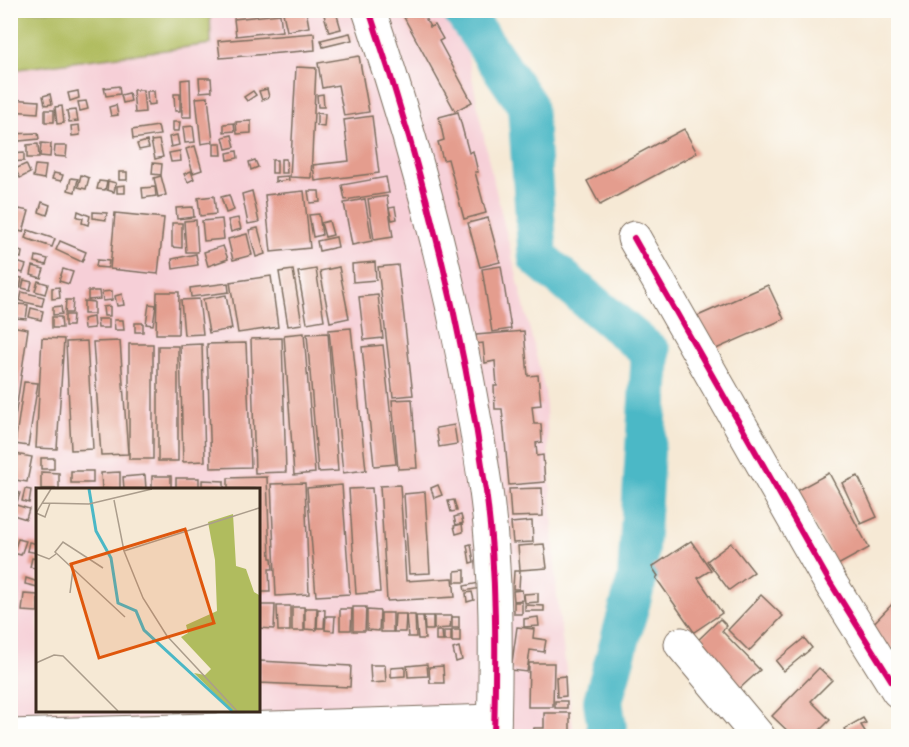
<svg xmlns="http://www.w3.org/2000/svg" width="909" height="747" viewBox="0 0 909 747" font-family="'Gochi Hand',sans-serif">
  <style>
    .built { fill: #f6cfd7; fill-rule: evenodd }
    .green { fill: #b0bc5e; stroke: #76733e; stroke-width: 1.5 }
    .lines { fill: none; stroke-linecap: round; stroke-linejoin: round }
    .river { stroke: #4bb8c6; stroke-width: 40 }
    .building { fill: #e49d8e }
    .minor-casing { stroke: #7c6d5e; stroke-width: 35 }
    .minor { stroke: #fff; stroke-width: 33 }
    .cycleway-casing { stroke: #fdfcf7; stroke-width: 10 }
    .cycleway { stroke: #d6006c; stroke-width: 6 }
    .inset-river { fill: none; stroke: #4bb8c6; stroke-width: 3 }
    .inset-road { fill: none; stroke: #ab9d8c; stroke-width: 1.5 }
    .view { fill: #df570d; fill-opacity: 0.15; stroke: #df570d; stroke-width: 3 }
    .inset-edge { fill: none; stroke: #3b2a1e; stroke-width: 3 }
  </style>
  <rect width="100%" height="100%" fill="#fdfcf7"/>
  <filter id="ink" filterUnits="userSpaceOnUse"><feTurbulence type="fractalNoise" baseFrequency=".0167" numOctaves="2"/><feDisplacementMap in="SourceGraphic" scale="12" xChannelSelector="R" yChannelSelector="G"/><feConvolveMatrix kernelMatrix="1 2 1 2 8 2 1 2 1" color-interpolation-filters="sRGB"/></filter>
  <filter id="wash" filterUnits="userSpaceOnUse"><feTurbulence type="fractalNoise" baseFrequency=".008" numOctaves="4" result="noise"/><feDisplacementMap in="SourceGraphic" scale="24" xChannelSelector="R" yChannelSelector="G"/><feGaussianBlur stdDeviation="1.35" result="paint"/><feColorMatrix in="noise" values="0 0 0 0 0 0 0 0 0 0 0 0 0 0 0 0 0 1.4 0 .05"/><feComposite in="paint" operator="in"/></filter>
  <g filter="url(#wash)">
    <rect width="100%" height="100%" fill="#f6e9d5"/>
    <path class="built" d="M 210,11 L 459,11 L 488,158 L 545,392 L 557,597 L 574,736 L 11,736 L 10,70 L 211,44 ZM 38,489 L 258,489 L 258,710 L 38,710 Z"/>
    <path class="green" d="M 10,11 L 210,11 L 211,44 L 11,70 Z"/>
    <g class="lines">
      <path class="river" d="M 462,10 L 527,105 L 538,258 L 651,353 L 637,579 L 603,701 L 608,736"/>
    </g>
    <g id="blocks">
      <g class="building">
        <path d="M 294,10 L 306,10 L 309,27 L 287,31 L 283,13 Z"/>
        <path d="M 400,10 L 421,10 L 430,27 L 435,25 L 443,39 L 439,41 L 472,102 L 455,111 Z"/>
        <path d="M 336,12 L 341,29 L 329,32 L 324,15 Z"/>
        <path d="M 280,14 L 282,31 L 236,36 L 234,19 Z"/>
        <path d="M 314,33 L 315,50 L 220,58 L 218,41 Z"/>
        <path d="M 350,33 L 352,40 L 323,47 L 321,40 Z"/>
        <path d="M 359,56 L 369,112 L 344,116 L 338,85 L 322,88 L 318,63 Z"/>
        <path d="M 296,67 L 316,68 L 311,178 L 290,177 Z"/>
        <path d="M 199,78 L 211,78 L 212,91 L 200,92 Z"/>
        <path d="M 190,79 L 191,117 L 182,117 L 181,80 Z"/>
        <path d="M 119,86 L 120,94 L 106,96 L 104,88 Z"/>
        <path d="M 267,89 L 269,97 L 262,100 L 259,91 Z"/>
        <path d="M 133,90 L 143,90 L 145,112 L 135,113 Z"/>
        <path d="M 78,91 L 79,98 L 70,101 L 68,93 Z"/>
        <path d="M 147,91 L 154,91 L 155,104 L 148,105 Z"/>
        <path d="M 253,91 L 256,95 L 247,101 L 244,97 Z"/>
        <path d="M 129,93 L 131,101 L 123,103 L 121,95 Z"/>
        <path d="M 50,94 L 52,104 L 45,105 L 43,96 Z"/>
        <path d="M 174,94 L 180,94 L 180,111 L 175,111 Z"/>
        <path d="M 323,94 L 324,107 L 318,107 L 317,95 Z"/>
        <path d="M 208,97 L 213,142 L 201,144 L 196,98 Z"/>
        <path d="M 10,99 L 39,101 L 38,113 L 10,111 Z"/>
        <path d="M 86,101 L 88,109 L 80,111 L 78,102 Z"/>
        <path d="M 116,105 L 118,115 L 111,116 L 109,107 Z"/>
        <path d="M 62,106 L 64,123 L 57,124 L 55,107 Z"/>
        <rect x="45" y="110" width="9" height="12"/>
        <path d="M 76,110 L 78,121 L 69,122 L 67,111 Z"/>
        <path d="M 458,112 L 469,153 L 473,151 L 478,172 L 475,172 L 486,213 L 464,219 L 448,159 L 443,160 L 438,142 L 444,140 L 439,117 Z"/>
        <path d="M 317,113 L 325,114 L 324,127 L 317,126 Z"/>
        <path d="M 372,116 L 379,173 L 315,181 L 313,165 L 349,161 L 344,120 Z"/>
        <path d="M 251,121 L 251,133 L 237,134 L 236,122 Z"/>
        <path d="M 173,122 L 180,122 L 179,131 L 173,131 Z"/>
        <path d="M 234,123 L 235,131 L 224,132 L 224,124 Z"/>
        <path d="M 79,125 L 80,135 L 72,136 L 71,126 Z"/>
        <path d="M 158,126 L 160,135 L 133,139 L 132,130 Z"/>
        <path d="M 193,126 L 195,142 L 185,143 L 183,127 Z"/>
        <path d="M 684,129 L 697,153 L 600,205 L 587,181 Z"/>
        <path d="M 38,133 L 39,139 L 10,142 L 10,134 Z"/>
        <path d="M 177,135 L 179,145 L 171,147 L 169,137 Z"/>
        <path d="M 232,135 L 235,147 L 226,149 L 223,137 Z"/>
        <path d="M 159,140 L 163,157 L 155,159 L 151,141 Z"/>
        <path d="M 147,141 L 149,148 L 139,150 L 137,144 Z"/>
        <path d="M 41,143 L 51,144 L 50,157 L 40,156 Z"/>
        <path d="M 214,143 L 221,143 L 222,155 L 214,155 Z"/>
        <path d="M 38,144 L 39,158 L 27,158 L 27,145 Z"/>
        <path d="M 55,146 L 67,146 L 66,157 L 54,156 Z"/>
        <path d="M 195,146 L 202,170 L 193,173 L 186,149 Z"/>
        <path d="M 180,151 L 181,161 L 171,162 L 169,153 Z"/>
        <path d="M 237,151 L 238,158 L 228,160 L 227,153 Z"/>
        <path d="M 24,153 L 24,161 L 10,162 L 10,154 Z"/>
        <path d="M 281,159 L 286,159 L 287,173 L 281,173 Z"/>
        <path d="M 255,160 L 258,167 L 251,170 L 249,162 Z"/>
        <rect x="272" y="160" width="5" height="13"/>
        <path d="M 153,163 L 162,164 L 161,175 L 152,174 Z"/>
        <path d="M 26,164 L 30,173 L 20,178 L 15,169 Z"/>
        <path d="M 35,165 L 46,166 L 44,179 L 33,177 Z"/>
        <path d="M 191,171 L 194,179 L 188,182 L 184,174 Z"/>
        <rect x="119" y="172" width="8" height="8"/>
        <path d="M 54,173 L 63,175 L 61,181 L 52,179 Z"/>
        <path d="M 81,175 L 89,178 L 86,189 L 78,187 Z"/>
        <path d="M 161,176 L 166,195 L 158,197 L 154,178 Z"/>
        <path d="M 288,176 L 289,180 L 275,182 L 275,177 Z"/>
        <path d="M 386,177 L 389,193 L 345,200 L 342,185 Z"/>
        <path d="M 71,178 L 78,179 L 75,192 L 68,190 Z"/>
        <path d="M 99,181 L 107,182 L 105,190 L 97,189 Z"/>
        <path d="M 108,181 L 116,183 L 114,192 L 107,190 Z"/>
        <path d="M 125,185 L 125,193 L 117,193 L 117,186 Z"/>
        <path d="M 155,187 L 156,196 L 143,198 L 142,188 Z"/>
        <path d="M 252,191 L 259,222 L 248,224 L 242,194 Z"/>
        <path d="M 304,191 L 310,248 L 271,252 L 265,195 Z"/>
        <path d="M 308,191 L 319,191 L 320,202 L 310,203 Z"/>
        <path d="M 229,195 L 234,210 L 226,213 L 221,197 Z"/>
        <path d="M 214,196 L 216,214 L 200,216 L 198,198 Z"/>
        <path d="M 387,196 L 393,237 L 374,240 L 368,199 Z"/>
        <path d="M 365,199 L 372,241 L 352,245 L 344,203 Z"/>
        <path d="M 42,202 L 50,205 L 47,215 L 39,212 Z"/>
        <path d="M 193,207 L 194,217 L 177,219 L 176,208 Z"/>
        <path d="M 395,207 L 397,219 L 392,220 L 389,208 Z"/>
        <path d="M 19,209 L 29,211 L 23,232 L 14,230 Z"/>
        <path d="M 78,211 L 90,216 L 88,225 L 82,223 L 83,218 L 77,217 Z"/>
        <path d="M 93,212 L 107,213 L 106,220 L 93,218 Z"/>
        <path d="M 115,213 L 164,218 L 158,274 L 110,269 Z"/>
        <path d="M 319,214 L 322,235 L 313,237 L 309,215 Z"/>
        <path d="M 238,218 L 241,229 L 231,232 L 228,220 Z"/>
        <path d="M 488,218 L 500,262 L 480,267 L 468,223 Z"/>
        <path d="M 222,219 L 224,239 L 204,241 L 202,221 Z"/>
        <path d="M 196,220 L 198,252 L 186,252 L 184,221 Z"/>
        <path d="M 329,221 L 333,235 L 325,237 L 321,223 Z"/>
        <path d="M 172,223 L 182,223 L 182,248 L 172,247 Z"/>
        <path d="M 258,228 L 265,254 L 256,257 L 249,230 Z"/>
        <path d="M 28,230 L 55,239 L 52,247 L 25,238 Z"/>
        <path d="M 247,234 L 252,255 L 233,260 L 228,239 Z"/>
        <path d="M 336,237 L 338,247 L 319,251 L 317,241 Z"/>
        <path d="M 60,241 L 86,252 L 82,262 L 56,250 Z"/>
        <path d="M 223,246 L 228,259 L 208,266 L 204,252 Z"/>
        <path d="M 10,248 L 22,252 L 21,258 L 10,255 Z"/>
        <path d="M 196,254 L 198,265 L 173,269 L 172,259 Z"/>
        <path d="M 36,256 L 48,259 L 46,265 L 35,262 Z"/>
        <path d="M 97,260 L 109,261 L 108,268 L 96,267 Z"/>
        <path d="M 17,262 L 26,265 L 23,273 L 14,270 Z"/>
        <path d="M 375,262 L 376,280 L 353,282 L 352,264 Z"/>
        <path d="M 398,265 L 413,395 L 393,397 L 378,267 Z"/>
        <path d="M 33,266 L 44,269 L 41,278 L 31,275 Z"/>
        <path d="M 501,266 L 511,329 L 492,332 L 482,269 Z"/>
        <path d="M 339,267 L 349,318 L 330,322 L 320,271 Z"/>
        <path d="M 63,269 L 73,272 L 69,284 L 59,281 Z"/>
        <path d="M 316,269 L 324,320 L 307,323 L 298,272 Z"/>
        <path d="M 293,270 L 302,324 L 288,326 L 279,272 Z"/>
        <path d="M 271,276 L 278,327 L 238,333 L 230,282 Z"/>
        <path d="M 15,277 L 22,278 L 20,288 L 13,286 Z"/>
        <path d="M 24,280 L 32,282 L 30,290 L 22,288 Z"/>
        <path d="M 38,281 L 48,284 L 45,294 L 35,291 Z"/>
        <path d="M 228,283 L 229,292 L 191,297 L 190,288 Z"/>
        <path d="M 768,285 L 784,319 L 707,353 L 691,319 Z"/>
        <path d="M 59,287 L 60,298 L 52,299 L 52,288 Z"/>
        <path d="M 10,290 L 17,291 L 16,300 L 10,300 Z"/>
        <path d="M 88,291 L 99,291 L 100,299 L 88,300 Z"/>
        <path d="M 112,291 L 112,300 L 103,301 L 102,292 Z"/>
        <path d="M 22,292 L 44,297 L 42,306 L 20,301 Z"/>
        <path d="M 157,292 L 179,292 L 178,334 L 156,334 Z"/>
        <path d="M 122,294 L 124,305 L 117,306 L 115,296 Z"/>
        <path d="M 226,295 L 232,329 L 209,333 L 203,299 Z"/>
        <path d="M 378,295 L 383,338 L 364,340 L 359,297 Z"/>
        <path d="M 199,299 L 203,334 L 184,335 L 181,300 Z"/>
        <path d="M 66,300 L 73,300 L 72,313 L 65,313 Z"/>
        <path d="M 84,301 L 94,302 L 94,314 L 84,314 Z"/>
        <path d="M 18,304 L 28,305 L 26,319 L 16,318 Z"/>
        <path d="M 149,304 L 156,305 L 153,325 L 146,324 Z"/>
        <path d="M 61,306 L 62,314 L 53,315 L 53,307 Z"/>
        <path d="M 110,306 L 110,316 L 104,316 L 103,307 Z"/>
        <path d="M 31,308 L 43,311 L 41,320 L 29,317 Z"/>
        <path d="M 65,315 L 73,315 L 72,326 L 65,326 Z"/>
        <path d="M 52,317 L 61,317 L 62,328 L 52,328 Z"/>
        <path d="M 93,317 L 94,328 L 84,329 L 83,319 Z"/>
        <path d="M 97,319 L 109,319 L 109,328 L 98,328 Z"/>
        <path d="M 114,320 L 123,320 L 124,330 L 115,330 Z"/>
        <rect x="135" y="323" width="8" height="9"/>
        <path d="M 11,326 L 28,329 L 12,438 L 10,438 Z"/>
        <path d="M 351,328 L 366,470 L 343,473 L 329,330 Z"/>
        <path d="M 524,331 L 528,376 L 538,375 L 541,405 L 532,406 L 534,424 L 541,424 L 542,442 L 536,443 L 537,456 L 543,455 L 545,482 L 509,485 L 502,409 L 495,409 L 494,386 L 497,386 L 495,361 L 485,363 L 483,343 L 476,344 L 476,335 Z"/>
        <path d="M 304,333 L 315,473 L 294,475 L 284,335 Z"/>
        <path d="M 328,333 L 338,471 L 318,472 L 307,334 Z"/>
        <path d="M 42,338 L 64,339 L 57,449 L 36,448 Z"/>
        <path d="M 282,338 L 286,472 L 255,473 L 251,339 Z"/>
        <path d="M 87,341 L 93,449 L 71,450 L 66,342 Z"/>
        <path d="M 120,341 L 128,454 L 101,455 L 93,342 Z"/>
        <path d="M 246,343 L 251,467 L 211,468 L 207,344 Z"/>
        <rect x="129" y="344" width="24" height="115"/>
        <path d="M 202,344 L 205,461 L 183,462 L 180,345 Z"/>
        <path d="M 383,345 L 396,464 L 374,466 L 362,347 Z"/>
        <rect x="158" y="346" width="20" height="115"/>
        <path d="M 24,382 L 38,383 L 28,446 L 15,444 Z"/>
        <path d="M 412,399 L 417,468 L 398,469 L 392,400 Z"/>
        <path d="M 454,425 L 457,444 L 439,447 L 436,428 Z"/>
        <path d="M 10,453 L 32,457 L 27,482 L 10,479 Z"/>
        <rect x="41" y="458" width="13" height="11"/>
        <rect x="71" y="471" width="22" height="12"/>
        <path d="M 41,472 L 59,473 L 59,489 L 41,489 Z"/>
        <path d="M 120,472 L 120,489 L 102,489 L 101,473 Z"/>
        <path d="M 829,473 L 869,548 L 836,566 L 796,491 Z"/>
        <path d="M 145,475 L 146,489 L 124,489 L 123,477 Z"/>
        <rect x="152" y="476" width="19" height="13"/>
        <path d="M 858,476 L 877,517 L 861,524 L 842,483 Z"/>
        <path d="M 267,477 L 270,558 L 272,558 L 273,569 L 269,569 L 270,592 L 258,592 L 258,489 L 228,489 L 228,478 Z"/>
        <rect x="176" y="478" width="23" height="11"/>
        <path d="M 202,480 L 224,481 L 224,489 L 202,489 Z"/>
        <path d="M 305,483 L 309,594 L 276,596 L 271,484 Z"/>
        <path d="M 342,485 L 350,594 L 316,596 L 307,488 Z"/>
        <path d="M 400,485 L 406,581 L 453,578 L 455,597 L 387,601 L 380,486 Z"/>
        <path d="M 438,485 L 442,495 L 434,498 L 431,488 Z"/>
        <path d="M 372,488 L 380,592 L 356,594 L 349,489 Z"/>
        <path d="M 542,488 L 543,516 L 511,517 L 509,489 Z"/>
        <path d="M 25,489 L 31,490 L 29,503 L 22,501 Z"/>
        <path d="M 10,490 L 20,493 L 17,502 L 10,500 Z"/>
        <path d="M 425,492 L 430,573 L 409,574 L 404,494 Z"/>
        <path d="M 454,500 L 457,511 L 451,512 L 448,501 Z"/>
        <path d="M 10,503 L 29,509 L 26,519 L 10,514 Z"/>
        <path d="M 461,515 L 463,523 L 456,525 L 454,517 Z"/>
        <path d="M 532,521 L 533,542 L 513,543 L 511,523 Z"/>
        <path d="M 462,524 L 463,532 L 456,534 L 454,526 Z"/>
        <path d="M 18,539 L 26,541 L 21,555 L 13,553 Z"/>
        <path d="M 691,541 L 711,570 L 698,578 L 722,613 L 694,632 L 656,578 L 658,576 L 652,567 Z"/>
        <path d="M 29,542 L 38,544 L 38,553 L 27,551 Z"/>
        <path d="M 731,543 L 754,572 L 729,590 L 707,561 Z"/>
        <path d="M 471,544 L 474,562 L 470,563 L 467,545 Z"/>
        <path d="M 544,544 L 547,568 L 520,570 L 518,546 Z"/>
        <path d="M 32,558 L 38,559 L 38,569 L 30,567 Z"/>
        <path d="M 465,570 L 465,582 L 455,582 L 455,571 Z"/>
        <path d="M 514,571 L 520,571 L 519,589 L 513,589 Z"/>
        <path d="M 26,578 L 38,582 L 38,587 L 25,584 Z"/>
        <path d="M 479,583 L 481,588 L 465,591 L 464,586 Z"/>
        <path d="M 522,590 L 523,600 L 514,601 L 513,591 Z"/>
        <path d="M 472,592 L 474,600 L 467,602 L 466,593 Z"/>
        <path d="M 538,593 L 538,602 L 525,603 L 524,594 Z"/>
        <path d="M 24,594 L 38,595 L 38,612 L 22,611 Z"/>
        <path d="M 761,595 L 783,616 L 749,651 L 728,630 Z"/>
        <path d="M 898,598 L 898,642 L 890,651 L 867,630 Z"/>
        <rect x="514" y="602" width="8" height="12"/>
        <path d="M 258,605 L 275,605 L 274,629 L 258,628 Z"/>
        <path d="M 525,605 L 544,606 L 544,611 L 525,611 Z"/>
        <path d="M 277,606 L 290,606 L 290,631 L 278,631 Z"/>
        <rect x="292" y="607" width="12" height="24"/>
        <path d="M 353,607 L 366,607 L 365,631 L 353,631 Z"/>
        <path d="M 305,608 L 317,608 L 316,630 L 305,629 Z"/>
        <path d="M 318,609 L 325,610 L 324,628 L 317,628 Z"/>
        <path d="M 340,609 L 352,609 L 351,630 L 340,630 Z"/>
        <path d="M 367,610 L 380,611 L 379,631 L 367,630 Z"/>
        <rect x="381" y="613" width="12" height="19"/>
        <path d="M 395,614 L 406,614 L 405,632 L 394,632 Z"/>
        <path d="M 406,615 L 415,615 L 416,637 L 408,637 Z"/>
        <path d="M 326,616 L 335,616 L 334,631 L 325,630 Z"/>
        <path d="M 416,616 L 423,616 L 425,639 L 418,639 Z"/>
        <path d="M 424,616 L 433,616 L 433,630 L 425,630 Z"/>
        <path d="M 434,616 L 451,616 L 450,628 L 434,629 Z"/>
        <rect x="452" y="617" width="7" height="11"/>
        <path d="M 538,617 L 539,626 L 524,627 L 524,619 Z"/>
        <path d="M 720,619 L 727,626 L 722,631 L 760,670 L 738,690 L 694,644 Z"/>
        <path d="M 517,627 L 534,629 L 533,638 L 546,640 L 544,652 L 530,650 L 527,672 L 511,670 Z"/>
        <rect x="452" y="630" width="8" height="12"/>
        <path d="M 436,631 L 442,631 L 443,641 L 436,641 Z"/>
        <rect x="444" y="631" width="7" height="10"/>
        <path d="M 804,638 L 812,648 L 784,671 L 776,661 Z"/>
        <path d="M 459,647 L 462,660 L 456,662 L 453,649 Z"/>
        <path d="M 260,661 L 351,666 L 350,687 L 259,683 Z"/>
        <path d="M 529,663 L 554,663 L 553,707 L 528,707 Z"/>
        <path d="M 427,664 L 428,676 L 408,677 L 407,666 Z"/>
        <path d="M 370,665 L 385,665 L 386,682 L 371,683 Z"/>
        <path d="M 443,666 L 444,683 L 430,683 L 429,667 Z"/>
        <path d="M 405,667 L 405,676 L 391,677 L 391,668 Z"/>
        <path d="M 819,668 L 832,680 L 811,701 L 830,720 L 814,736 L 793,736 L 772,716 Z"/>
        <path d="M 565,676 L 566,696 L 557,697 L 556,677 Z"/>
        <rect x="555" y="701" width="12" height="7"/>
        <path d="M 544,713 L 570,713 L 570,736 L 533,736 L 534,728 L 544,728 Z"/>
        <path d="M 863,718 L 866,723 L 861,725 L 868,736 L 849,736 L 844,729 Z"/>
      </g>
    </g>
  </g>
  <g filter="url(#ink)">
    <use href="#blocks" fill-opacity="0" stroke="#7c6d5e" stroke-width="1.5"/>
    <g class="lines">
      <defs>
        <g id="minor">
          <path d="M 369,10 C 422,166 463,328 486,491 C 497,572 496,655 494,736"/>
          <path d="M 634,238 L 828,579 L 898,691"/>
          <path d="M 681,644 L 758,736"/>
          <path d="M 10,736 L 494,721"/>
        </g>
      </defs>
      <use href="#minor" class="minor-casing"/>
      <use href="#minor" class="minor"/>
      <defs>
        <g id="cycleway">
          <path d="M 369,10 C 422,166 463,328 486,491 C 497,572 496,655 494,736"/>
          <path d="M 634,238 L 828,579 L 898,691"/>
        </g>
      </defs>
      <use href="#cycleway" class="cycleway-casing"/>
      <use href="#cycleway" class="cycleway"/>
    </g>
  </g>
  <g transform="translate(36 488)">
    <rect width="224" height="224" fill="#f6e9d5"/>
    <path d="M 197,26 L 200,78 L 210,81 L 218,104 L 223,107 L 223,223 L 196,223 L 158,185 L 169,187 L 175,181 L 145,149 L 152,145 L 150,137 L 181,123 L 179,72 L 172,34 Z" fill="#b0bc5e"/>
    <path class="inset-river" d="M 53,1 L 60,43 L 75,70 L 82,115 L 100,123 L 108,142 L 196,223"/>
    <path class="inset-road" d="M 78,12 L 88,63 L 107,110 L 131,148 L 201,223M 6,15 L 53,16 L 116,1M 0,25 L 9,29 L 14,15M 0,25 L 15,1M 88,63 L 223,20M 0,66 L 13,71 L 20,66M 67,80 L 27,54 L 19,64 L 89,129M 34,105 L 37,81M 0,175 L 18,167 L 27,168 L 82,223"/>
    <path class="view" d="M 149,41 L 178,135 L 63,170 L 35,76 Z"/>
    <rect width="224" height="224" class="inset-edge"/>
  </g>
  <rect width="909" height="747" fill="none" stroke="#fdfcf7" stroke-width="36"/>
</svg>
